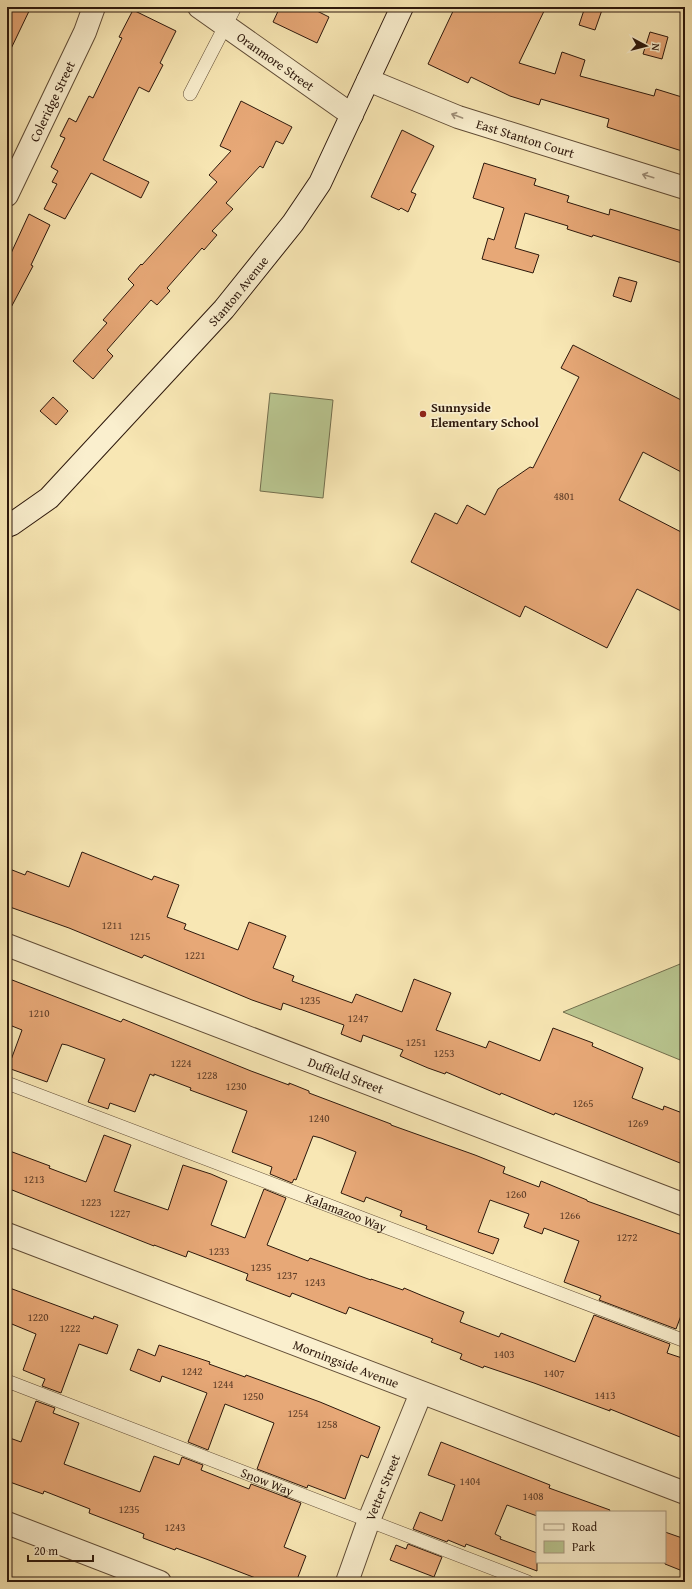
<svg xmlns="http://www.w3.org/2000/svg" width="692" height="1589" viewBox="0 0 692 1589" font-family="'Gentium Book Plus',serif">
  <style>
    .green { fill: #b9c690; stroke: #736f4e }
    .building { fill: #e7a877; stroke: #2d180c }
    .lines { fill: none; stroke-linecap: round; stroke-linejoin: round }
    .lane-casing { stroke: #604c36; stroke-width: 14 }
    .street-casing { stroke: #604c36; stroke-width: 24 }
    .secondary-casing { stroke: #2d180c; stroke-width: 24 }
    .lane { stroke: #faefce; stroke-width: 13 }
    .street { stroke: #faefce; stroke-width: 22 }
    .secondary { stroke: #faefce; stroke-width: 22 }
    .oneway { stroke: #9e8e77 }
    .poi-dot { fill: #8f2418; stroke: #faefce; stroke-width: 1.5 }
    .labels { text-anchor: middle; stroke-width: 3.5; stroke-linejoin: round; paint-order: stroke }
    .number-label { font-size: 11px; fill: #5c3c27 }
    .street-label { font-size: 13px; fill: #2d180c; stroke: #faefce }
    .poi-label { font-size: 13px; font-weight: bold; fill: #2d180c; stroke: #faefce; text-anchor: start }
  </style>
  <rect width="100%" height="100%" fill="#f8e7b4"/>
  <filter id="stains"><feTurbulence type="fractalNoise" baseFrequency=".005" numOctaves="4"/><feColorMatrix values="0 0 0 0 .2 0 0 0 0 .09 0 0 0 0 .02 0 0 0 .5 -.17"/></filter>
  <radialGradient id="worn" r=".72"><stop offset=".6" stop-color="#630" stop-opacity="0"/><stop offset="1" stop-color="#630" stop-opacity=".3"/></radialGradient>
  <g class="green">
    <path d="M 270,393 L 333,400 L 323,498 L 260,491 Z"/>
    <path d="M 685,962 L 685,1062 L 563,1012 Z"/>
  </g>
  <g class="building">
    <path d="M 7,7 L 31,7 L 7,57 Z"/>
    <path d="M 280,7 L 309,7 L 329,17 L 317,43 L 273,22 Z"/>
    <path d="M 455,7 L 546,7 L 519,63 L 555,74 L 562,52 L 585,60 L 580,76 L 654,96 L 656,89 L 685,98 L 685,152 L 607,127 L 609,119 L 541,99 L 539,105 L 510,96 L 471,77 L 468,83 L 428,64 Z"/>
    <path d="M 585,7 L 602,10 L 595,30 L 579,25 Z"/>
    <path d="M 133,10 L 176,31 L 160,63 L 163,65 L 149,92 L 139,87 L 103,160 L 149,182 L 141,198 L 91,173 L 65,219 L 44,209 L 57,184 L 52,182 L 58,171 L 51,167 L 65,138 L 60,136 L 69,118 L 76,122 L 89,96 L 93,98 L 122,38 L 119,37 Z"/>
    <path d="M 650,32 L 668,37 L 662,59 L 643,54 Z"/>
    <path d="M 241,101 L 292,127 L 283,144 L 276,141 L 263,168 L 260,166 L 226,203 L 233,209 L 212,231 L 217,235 L 204,250 L 202,248 L 167,288 L 170,291 L 157,305 L 151,300 L 107,350 L 113,356 L 93,379 L 73,361 L 107,323 L 103,320 L 134,285 L 128,279 L 141,264 L 142,265 L 217,182 L 209,175 L 231,151 L 220,146 Z"/>
    <path d="M 402,130 L 434,146 L 411,192 L 416,194 L 408,212 L 401,208 L 399,210 L 371,197 Z"/>
    <path d="M 484,163 L 536,179 L 534,185 L 569,196 L 567,202 L 609,215 L 610,209 L 685,232 L 685,264 L 593,235 L 592,237 L 567,229 L 568,226 L 525,213 L 515,248 L 539,255 L 533,273 L 482,259 L 488,238 L 494,240 L 504,208 L 473,198 Z"/>
    <path d="M 29,214 L 50,225 L 31,265 L 33,266 L 7,315 L 7,262 Z"/>
    <path d="M 619,277 L 637,282 L 631,302 L 613,296 Z"/>
    <path d="M 573,345 L 685,402 L 685,474 L 643,452 L 619,500 L 685,534 L 685,613 L 637,589 L 607,648 L 525,606 L 520,617 L 411,562 L 435,513 L 457,524 L 467,505 L 485,515 L 498,489 L 530,467 L 533,468 L 579,377 L 561,368 Z"/>
    <path d="M 53,397 L 68,411 L 56,425 L 40,411 Z"/>
    <path d="M 82,852 L 152,880 L 154,876 L 179,885 L 167,917 L 186,924 L 184,929 L 238,950 L 249,922 L 286,936 L 273,968 L 294,976 L 292,981 L 352,1003 L 356,994 L 402,1012 L 414,979 L 451,993 L 436,1030 L 486,1048 L 489,1041 L 540,1061 L 553,1028 L 593,1043 L 592,1046 L 643,1068 L 632,1098 L 663,1110 L 664,1106 L 685,1114 L 685,1165 L 593,1128 L 555,1113 L 554,1115 L 501,1093 L 500,1095 L 446,1072 L 445,1074 L 428,1068 L 400,1056 L 403,1050 L 363,1035 L 361,1042 L 341,1034 L 344,1025 L 283,1003 L 281,1010 L 252,1000 L 144,955 L 142,958 L 69,928 L 7,906 L 7,868 L 25,875 L 27,871 L 69,887 Z"/>
    <path d="M 7,978 L 121,1022 L 123,1019 L 140,1026 L 251,1071 L 289,1085 L 289,1083 L 309,1091 L 309,1093 L 391,1124 L 391,1125 L 475,1155 L 505,1167 L 503,1173 L 539,1187 L 541,1181 L 587,1200 L 587,1201 L 685,1236 L 685,1305 L 676,1329 L 599,1300 L 601,1296 L 564,1282 L 579,1241 L 544,1228 L 542,1234 L 524,1227 L 529,1214 L 490,1200 L 478,1232 L 499,1239 L 493,1254 L 426,1229 L 427,1226 L 400,1216 L 402,1211 L 366,1197 L 364,1202 L 341,1193 L 356,1152 L 321,1138 L 313,1136 L 296,1180 L 294,1179 L 292,1183 L 270,1174 L 272,1167 L 232,1152 L 247,1111 L 190,1090 L 191,1088 L 154,1074 L 154,1076 L 150,1074 L 135,1112 L 110,1103 L 108,1109 L 88,1102 L 105,1059 L 67,1045 L 62,1044 L 47,1082 L 8,1068 L 22,1030 L 7,1024 Z"/>
    <path d="M 104,1135 L 131,1145 L 114,1191 L 168,1210 L 183,1165 L 211,1174 L 227,1181 L 211,1225 L 245,1238 L 264,1189 L 286,1198 L 267,1245 L 308,1261 L 310,1258 L 371,1280 L 371,1279 L 403,1290 L 404,1288 L 423,1296 L 464,1312 L 460,1322 L 499,1337 L 501,1333 L 575,1362 L 594,1315 L 670,1344 L 667,1353 L 685,1359 L 685,1439 L 610,1409 L 610,1411 L 534,1383 L 484,1366 L 483,1368 L 460,1359 L 462,1354 L 431,1342 L 433,1339 L 349,1307 L 346,1314 L 292,1293 L 290,1297 L 246,1280 L 248,1274 L 188,1251 L 186,1257 L 154,1245 L 154,1246 L 7,1188 L 7,1150 L 50,1166 L 49,1168 L 86,1182 Z"/>
    <path d="M 7,1287 L 93,1319 L 94,1316 L 118,1325 L 107,1354 L 79,1344 L 61,1393 L 42,1386 L 45,1379 L 23,1370 L 36,1334 L 7,1322 Z"/>
    <path d="M 159,1345 L 210,1362 L 209,1364 L 245,1377 L 246,1375 L 320,1402 L 380,1427 L 368,1458 L 361,1455 L 345,1499 L 308,1485 L 307,1488 L 257,1469 L 274,1423 L 225,1404 L 208,1450 L 188,1442 L 207,1393 L 162,1376 L 160,1382 L 130,1370 L 138,1349 L 155,1356 Z"/>
    <path d="M 36,1401 L 55,1408 L 53,1413 L 79,1423 L 64,1464 L 91,1474 L 140,1492 L 154,1456 L 179,1465 L 182,1457 L 203,1465 L 201,1470 L 249,1489 L 251,1484 L 301,1503 L 284,1547 L 306,1556 L 296,1582 L 266,1582 L 206,1559 L 176,1548 L 175,1550 L 143,1538 L 144,1534 L 89,1513 L 90,1509 L 44,1491 L 43,1494 L 7,1481 L 7,1437 L 21,1442 Z"/>
    <path d="M 441,1442 L 550,1485 L 549,1488 L 610,1510 L 609,1512 L 537,1512 L 537,1516 L 507,1505 L 495,1534 L 501,1537 L 500,1539 L 537,1553 L 537,1571 L 466,1544 L 465,1547 L 448,1540 L 447,1542 L 413,1529 L 420,1512 L 442,1521 L 455,1485 L 428,1475 Z"/>
    <path d="M 665,1532 L 685,1539 L 685,1572 L 665,1564 Z"/>
    <path d="M 408,1544 L 442,1557 L 434,1577 L 390,1560 L 396,1545 L 406,1549 Z"/>
  </g>
  <g class="lines">
    <defs>
      <g id="lane">
        <path d="M 190,94 L 235,7"/>
        <path id="s1" d="M 7,1083 L 685,1341"/>
        <path id="s2" d="M 7,1381 L 528,1582"/>
      </g>
      <g id="street">
        <path id="s3" d="M 199,7 L 352,115"/>
        <path id="s4" d="M 368,80 L 458,117 L 685,188"/>
        <path id="s5" d="M 7,195 L 85,32 L 94,7"/>
        <path id="s6" d="M 7,945 L 685,1205"/>
        <path id="s7" d="M 7,1234 L 685,1493"/>
        <path d="M 7,1523 L 160,1582"/>
        <path id="s8" d="M 347,1582 L 369,1520 L 421,1393"/>
      </g>
      <g id="secondary">
        <path id="s9" d="M 7,526 L 12,524 L 49,498 L 224,309 L 293,223 L 320,183 L 402,7"/>
      </g>
    </defs>
    <use href="#lane" class="lane-casing"/>
    <use href="#street" class="street-casing"/>
    <use href="#secondary" class="secondary-casing"/>
    <use href="#lane" class="lane"/>
    <use href="#street" class="street"/>
    <use href="#secondary" class="secondary"/>
  </g>
  <defs><path id="oneway-shaft" d="M-6 0H5M1.5-3L5.5 0L1.5 3" fill="none" stroke-width="1.6" stroke-linecap="round" stroke-linejoin="round"/></defs>
  <g class="oneway">
    <use href="#oneway-shaft" transform="translate(457 116) rotate(-160)"/>
    <use href="#oneway-shaft" transform="translate(648 176) rotate(-163)"/>
  </g>
  <circle class="poi-dot" cx="423" cy="414" r="4"/>
  <g class="labels">
    <g class="number-label">
      <text x="564" y="500">4801</text>
      <text x="112" y="929">1211</text>
      <text x="140" y="940">1215</text>
      <text x="195" y="959">1221</text>
      <text x="310" y="1004">1235</text>
      <text x="39" y="1017">1210</text>
      <text x="358" y="1022">1247</text>
      <text x="416" y="1046">1251</text>
      <text x="444" y="1057">1253</text>
      <text x="181" y="1067">1224</text>
      <text x="207" y="1079">1228</text>
      <text x="236" y="1090">1230</text>
      <text x="583" y="1107">1265</text>
      <text x="319" y="1122">1240</text>
      <text x="638" y="1127">1269</text>
      <text x="34" y="1183">1213</text>
      <text x="516" y="1198">1260</text>
      <text x="91" y="1206">1223</text>
      <text x="120" y="1217">1227</text>
      <text x="570" y="1219">1266</text>
      <text x="627" y="1241">1272</text>
      <text x="219" y="1255">1233</text>
      <text x="261" y="1271">1235</text>
      <text x="287" y="1279">1237</text>
      <text x="315" y="1286">1243</text>
      <text x="38" y="1321">1220</text>
      <text x="70" y="1332">1222</text>
      <text x="504" y="1358">1403</text>
      <text x="192" y="1375">1242</text>
      <text x="554" y="1377">1407</text>
      <text x="223" y="1388">1244</text>
      <text x="605" y="1399">1413</text>
      <text x="253" y="1400">1250</text>
      <text x="298" y="1417">1254</text>
      <text x="327" y="1428">1258</text>
      <text x="470" y="1485">1404</text>
      <text x="533" y="1500">1408</text>
      <text x="129" y="1513">1235</text>
      <text x="175" y="1531">1243</text>
    </g>
    <g class="street-label">
      <text dy="5" stroke="none"><textPath href="#s3" startOffset="94">Oranmore Street</textPath></text>
      <text dy="5" stroke="none"><textPath href="#s5" startOffset="104">Coleridge Street</textPath></text>
      <text dy="5" stroke="none"><textPath href="#s4" startOffset="168">East Stanton Court</textPath></text>
      <text dy="5" stroke="none"><textPath href="#s9" startOffset="331">Stanton Avenue</textPath></text>
      <text dy="5" stroke="none"><textPath href="#s6" startOffset="363">Duffield Street</textPath></text>
      <text dy="5" stroke="none"><textPath href="#s1" startOffset="363">Kalamazoo Way</textPath></text>
      <text dy="5" stroke="none"><textPath href="#s7" startOffset="363">Morningside Avenue</textPath></text>
      <text dy="5" stroke="none"><textPath href="#s2" startOffset="279">Snow Way</textPath></text>
      <text dy="5" stroke="none"><textPath href="#s8" startOffset="101">Vetter Street</textPath></text>
    </g>
    <g class="poi-label">
      <text x="431" y="412">Sunnyside<tspan x="431" dy="15">Elementary School</tspan></text>
    </g>
  </g>
  <rect width="692" height="1589" fill="none" stroke="#f8e7b4" stroke-width="24"/>
  <rect x="8" y="8" width="676" height="1573" fill="none" stroke="#2d180c" stroke-width="2"/>
  <rect x="12" y="12" width="668" height="1565" fill="none" stroke="#2d180c"/>
  <rect x="536" y="1511" width="130" height="52" fill="#faefce" stroke="#a89980"/>
  <rect x="544" y="1524" width="20" height="6" fill="#faefce" stroke="#a89980"/>
  <text x="572" y="1531" font-size="12" fill="#2d180c">Road</text>
  <rect x="544" y="1541" width="20" height="12" fill="#b9c690" stroke="#a89980"/>
  <text x="572" y="1551" font-size="12" fill="#2d180c">Park</text>
  <g transform="translate(646 46) rotate(97)" stroke="#faefce" stroke-width="3" paint-order="stroke">
  <path d="M0-3L7 15L0 10L-7 15Z" fill="#2d180c"/>
  <text y="-6" font-size="11" font-weight="bold" text-anchor="middle" fill="#2d180c">N</text>
  </g>
  <path d="M28 1555v6h65v-6" fill="none" stroke="#2d180c" stroke-width="2"/>
  <text x="34" y="1555" font-size="12" fill="#2d180c" stroke="#faefce" stroke-width="3" paint-order="stroke">20 m</text>
  <rect width="100%" height="100%" filter="url(#stains)"/>
  <rect width="100%" height="100%" fill="url(#worn)"/>
</svg>
